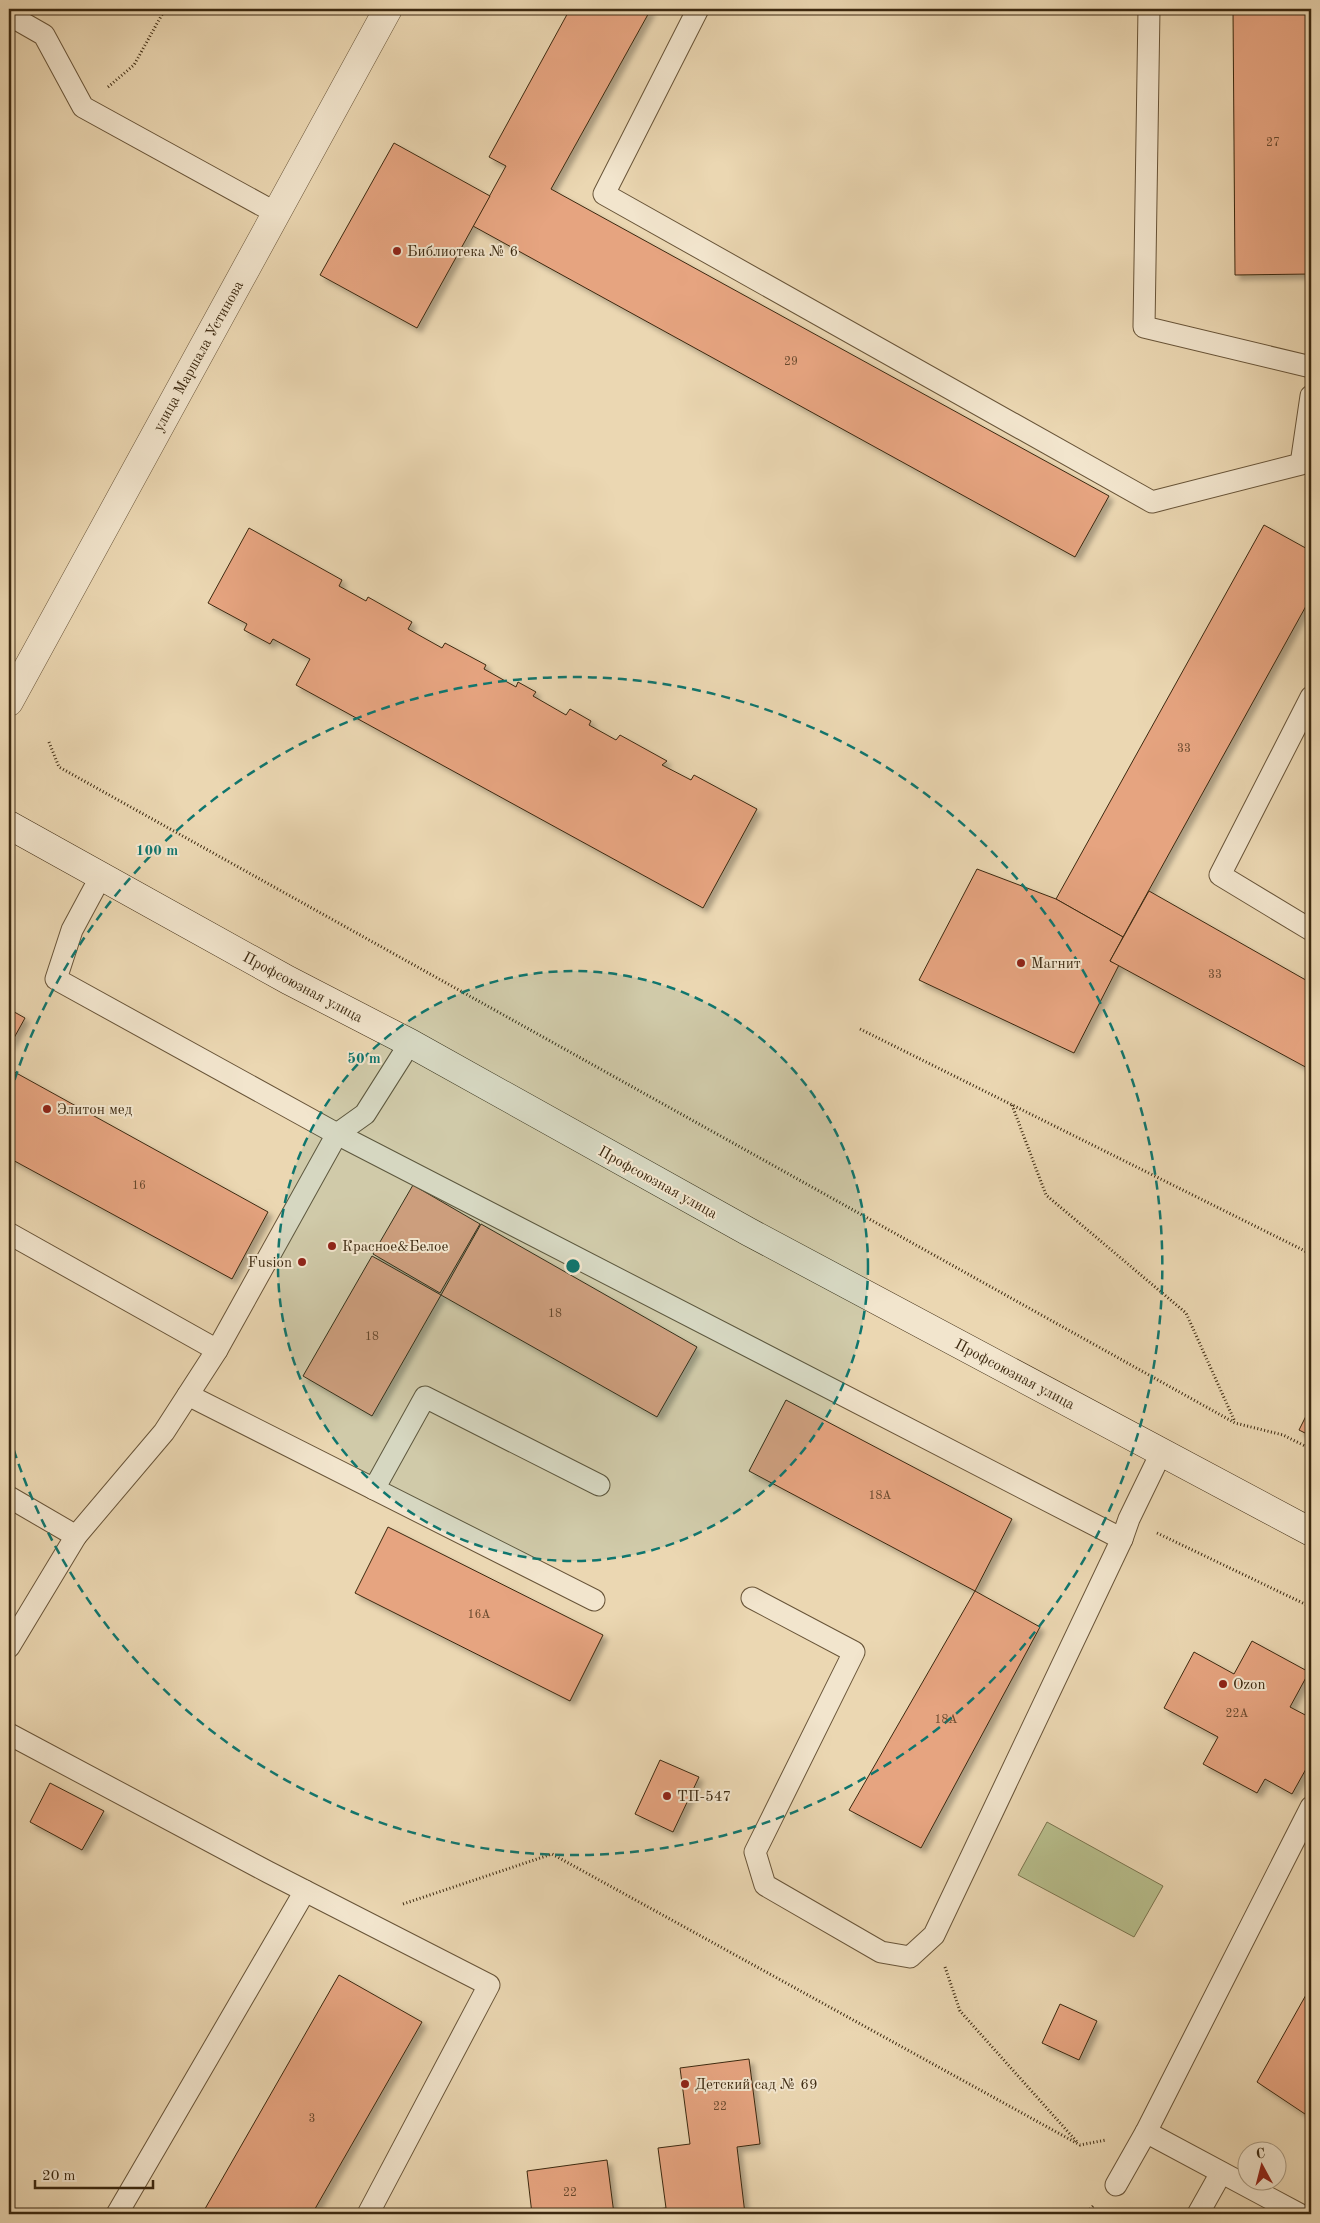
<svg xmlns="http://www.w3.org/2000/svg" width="1320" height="2223" viewBox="0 0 1320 2223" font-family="'Old Standard TT',serif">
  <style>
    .green { fill: #b7be8c; stroke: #7a744e }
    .building { fill: #e6a480; stroke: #3c2910; filter: url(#shadow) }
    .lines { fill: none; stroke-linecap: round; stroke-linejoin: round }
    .service-casing { stroke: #685438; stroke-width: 23 }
    .tertiary-casing { stroke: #685438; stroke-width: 29 }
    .secondary-casing { stroke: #3c2910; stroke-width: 29 }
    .path { stroke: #3c2910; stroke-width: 3; stroke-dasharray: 1 2.5; stroke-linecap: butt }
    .service { stroke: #f2e5cd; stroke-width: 21 }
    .tertiary { stroke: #f2e5cd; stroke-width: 28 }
    .secondary { stroke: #f2e5cd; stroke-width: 28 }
    .ring { fill: none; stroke: #0f766e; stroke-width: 2.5; stroke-dasharray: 9 6 }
    .poi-dot { fill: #8f2418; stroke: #f2e5cd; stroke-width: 2 }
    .labels { text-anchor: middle; stroke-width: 4; stroke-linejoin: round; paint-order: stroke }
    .number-label { font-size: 12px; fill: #66482c }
    .poi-label { font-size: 15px; fill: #3c2910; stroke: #f2e5cd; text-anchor: start }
    .street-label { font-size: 15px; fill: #3c2910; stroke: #f2e5cd }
    .centre { fill: #0f766e; stroke: #f2e5cd; stroke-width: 2.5 }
    .ring-label { font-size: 15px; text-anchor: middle; font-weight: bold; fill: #0f766e; stroke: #f2e5cd; stroke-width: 4; stroke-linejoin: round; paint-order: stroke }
  </style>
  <defs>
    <filter id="shadow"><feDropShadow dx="4.5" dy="4.5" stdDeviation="2.5" flood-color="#0004"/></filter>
  </defs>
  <rect width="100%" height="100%" fill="#ebd7b2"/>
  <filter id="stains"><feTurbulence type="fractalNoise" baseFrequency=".004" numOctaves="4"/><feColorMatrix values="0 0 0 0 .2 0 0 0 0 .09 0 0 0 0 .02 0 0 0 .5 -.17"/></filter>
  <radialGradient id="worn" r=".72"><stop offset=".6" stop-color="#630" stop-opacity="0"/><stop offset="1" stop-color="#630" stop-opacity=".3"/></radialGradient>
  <path class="green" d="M 1047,1822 L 1163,1886 L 1134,1937 L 1018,1875 Z"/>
  <g class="building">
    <path d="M 570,9 L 651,9 L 551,189 L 1109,496 L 1075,557 L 473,226 L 506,166 L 489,157 Z"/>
    <path d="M 1233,9 L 1311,9 L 1311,274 L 1235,275 Z"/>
    <path d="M 394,143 L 490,196 L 417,328 L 320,275 Z"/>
    <path d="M 1264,525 L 1311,551 L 1311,597 L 1123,937 L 1056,899 Z"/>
    <path d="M 249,528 L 342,580 L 339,586 L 366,601 L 368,597 L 412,622 L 408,629 L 442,648 L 445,643 L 486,665 L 484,669 L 516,687 L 518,682 L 536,692 L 533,696 L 566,715 L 570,709 L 591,721 L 589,725 L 616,740 L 620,735 L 667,761 L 662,765 L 691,780 L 694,775 L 757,809 L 703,908 L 296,685 L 310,659 L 273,639 L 270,644 L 244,630 L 247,624 L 208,603 Z"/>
    <path d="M 977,869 L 1056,899 L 1123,937 L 1110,961 L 1119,965 L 1074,1053 L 919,980 Z"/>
    <path d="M 1149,891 L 1311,983 L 1311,1070 L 1110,961 Z"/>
    <path d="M 9,1009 L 25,1018 L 9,1047 Z"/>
    <path d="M 9,1069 L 268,1212 L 232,1279 L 9,1158 Z"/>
    <path d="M 413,1185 L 480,1224 L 440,1293 L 373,1254 Z"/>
    <path d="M 481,1224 L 697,1347 L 657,1417 L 441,1295 Z"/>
    <path d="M 372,1256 L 441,1295 L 372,1416 L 303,1376 Z"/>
    <path d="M 786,1400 L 1012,1519 L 975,1591 L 749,1471 Z"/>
    <path d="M 1310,1408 L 1311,1409 L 1311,1436 L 1299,1430 Z"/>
    <path d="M 388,1527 L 603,1635 L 570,1701 L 355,1593 Z"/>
    <path d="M 975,1591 L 1040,1627 L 921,1848 L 849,1810 Z"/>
    <path d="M 1252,1641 L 1309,1672 L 1290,1707 L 1311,1718 L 1311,1760 L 1292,1794 L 1265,1779 L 1257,1793 L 1203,1764 L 1218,1737 L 1164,1708 L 1194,1652 L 1234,1674 Z"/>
    <path d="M 660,1760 L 699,1777 L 673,1832 L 635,1814 Z"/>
    <path d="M 50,1783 L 104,1811 L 82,1850 L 30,1822 Z"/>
    <path d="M 339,1975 L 422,2022 L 312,2214 L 202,2214 Z"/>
    <path d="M 1311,1986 L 1311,2118 L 1257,2082 Z"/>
    <path d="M 1060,2004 L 1097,2021 L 1079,2060 L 1042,2043 Z"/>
    <path d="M 749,2059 L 760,2144 L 737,2147 L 745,2214 L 617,2214 L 666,2208 L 658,2148 L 690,2144 L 680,2068 Z"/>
    <path d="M 607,2160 L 614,2214 L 532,2214 L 527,2171 Z"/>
  </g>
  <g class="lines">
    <defs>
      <g id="service">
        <path d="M 698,9 L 604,194 L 1152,502 L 1301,464 L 1311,396"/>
        <path d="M 1149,9 L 1144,327 L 1311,367"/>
        <path d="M 9,15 L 44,35 L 83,107 L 276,213"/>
        <path d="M 1311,697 L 1220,875 L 1311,930"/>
        <path d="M 101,876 L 72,930 L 56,979 L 337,1134 L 1122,1539"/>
        <path d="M 9,1236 L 10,1234 L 217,1350 L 337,1134 L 365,1114 L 410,1043"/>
        <path d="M 188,1395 L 594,1600"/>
        <path d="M 374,1489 L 425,1397 L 599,1485"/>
        <path d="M 9,1497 L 76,1536 L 9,1647"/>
        <path d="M 76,1536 L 164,1432 L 217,1350"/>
        <path d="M 752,1598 L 854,1652 L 755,1852 L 765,1885 L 881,1952 L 910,1957 L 934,1935 L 1122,1539 L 1129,1519 L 1161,1453"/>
        <path d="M 9,1734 L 268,1872 L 489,1985 L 368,2214"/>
        <path d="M 1146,2132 L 1299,2214"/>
        <path d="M 1116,2185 L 1146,2132 L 1311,1807"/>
        <path d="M 117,2214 L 305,1891"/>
        <path d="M 1198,2214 L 1221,2173"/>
      </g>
      <path id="tertiary" d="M 9,702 L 388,9"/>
      <path id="secondary" d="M 9,825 L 288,980 L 410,1043 L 749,1232 L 1311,1532"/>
    </defs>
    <use href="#service" class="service-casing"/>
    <use href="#tertiary" class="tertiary-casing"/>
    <use href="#secondary" class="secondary-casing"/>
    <g class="path">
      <path d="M 108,87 L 134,65 L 165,9"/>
      <path d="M 49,742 L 59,767 L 1235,1423 L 1283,1435 L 1311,1449"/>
      <path d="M 860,1029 L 1311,1254"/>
      <path d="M 1012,1105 L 1046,1195 L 1186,1313 L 1235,1422"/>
      <path d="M 1157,1533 L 1311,1607"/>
      <path d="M 403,1904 L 552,1854 L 1080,2145 L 1106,2140"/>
      <path d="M 945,1967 L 960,2011 L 1078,2143"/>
      <path d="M 1077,2214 L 1088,2211 L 1093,2206"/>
    </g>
    <use href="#service" class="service"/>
    <use href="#tertiary" class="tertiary"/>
    <use href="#secondary" class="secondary"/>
  </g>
  <circle cx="573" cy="1266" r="295" fill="#0f766e" fill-opacity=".12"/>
  <g class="ring">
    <circle cx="573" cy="1266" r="295"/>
    <path d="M10 1094A589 589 0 1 1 10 1438"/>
  </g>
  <g class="poi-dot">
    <circle cx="397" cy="251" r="5"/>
    <circle cx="1021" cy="963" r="5"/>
    <circle cx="47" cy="1109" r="5"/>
    <circle cx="332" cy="1246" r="5"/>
    <circle cx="302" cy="1262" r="5"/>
    <circle cx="1223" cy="1684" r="5"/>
    <circle cx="667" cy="1796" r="5"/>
    <circle cx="685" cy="2084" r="5"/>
  </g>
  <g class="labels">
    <g class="number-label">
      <text x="1273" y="146">27</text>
      <text x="791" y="365">29</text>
      <text x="1184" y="752">33</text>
      <text x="1215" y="978">33</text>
      <text x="139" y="1189">16</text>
      <text x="555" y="1317">18</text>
      <text x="372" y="1340">18</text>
      <text x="880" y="1499">18А</text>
      <text x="479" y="1618">16А</text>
      <text x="1237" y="1717">22А</text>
      <text x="946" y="1723">18А</text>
      <text x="720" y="2110">22</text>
      <text x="312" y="2122">3</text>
      <text x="570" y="2196">22</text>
    </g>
    <g class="poi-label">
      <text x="407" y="256">Библиотека № 6</text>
      <text x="1031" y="968">Магнит</text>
      <text x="57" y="1114">Элитон мед</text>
      <text x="342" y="1251">Красное&amp;Белое</text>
      <text x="292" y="1267" text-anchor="end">Fusion</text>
      <text x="1233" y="1689">Ozon</text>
      <text x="677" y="1801">ТП-547</text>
      <text x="695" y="2089">Детский сад № 69</text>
    </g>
    <g class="street-label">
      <text transform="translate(198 356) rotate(-61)" y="5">улица Маршала Устинова</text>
      <text transform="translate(303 987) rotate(28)" y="5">Профсоюзная улица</text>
      <text transform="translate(658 1182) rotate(29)" y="5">Профсоюзная улица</text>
      <text transform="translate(1015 1374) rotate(28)" y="5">Профсоюзная улица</text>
    </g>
  </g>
  <circle cx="573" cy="1266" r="8" class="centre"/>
  <g class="ring-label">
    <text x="157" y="855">100 m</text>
    <text x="364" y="1063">50 m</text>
  </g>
  <rect width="1320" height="2223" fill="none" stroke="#ebd7b2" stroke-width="30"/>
  <rect x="10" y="10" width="1300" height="2203" fill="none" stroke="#3c2910" stroke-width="2.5"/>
  <rect x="15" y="15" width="1290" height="2193" fill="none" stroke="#3c2910"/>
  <g transform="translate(1262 2166) rotate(353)"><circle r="24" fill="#f2e5cd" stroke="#a99a81"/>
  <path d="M0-4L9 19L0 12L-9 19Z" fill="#8f2418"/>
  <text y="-8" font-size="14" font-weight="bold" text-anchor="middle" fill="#3c2910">С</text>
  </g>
  <path d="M35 2180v8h118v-8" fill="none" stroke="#3c2910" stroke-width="2.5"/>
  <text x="42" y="2180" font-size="15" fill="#3c2910" stroke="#f2e5cd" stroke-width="4" paint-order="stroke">20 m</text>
  <rect width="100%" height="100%" filter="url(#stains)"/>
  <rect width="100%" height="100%" fill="url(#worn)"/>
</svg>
